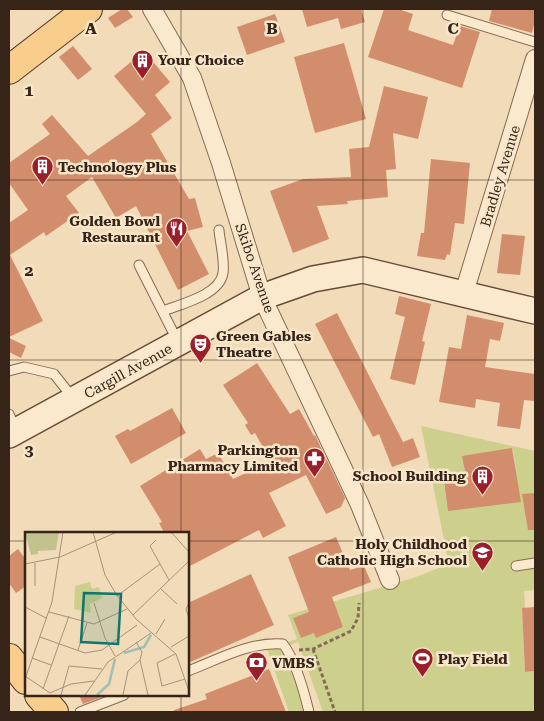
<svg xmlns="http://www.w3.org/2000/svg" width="544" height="721" viewBox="0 0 544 721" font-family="'Roboto Serif',serif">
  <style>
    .green { fill: #cdcf8d; fill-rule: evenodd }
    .building { fill: #d28d6c }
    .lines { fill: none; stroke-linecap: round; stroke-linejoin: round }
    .service-casing { stroke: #886a53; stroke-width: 11 }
    .minor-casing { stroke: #886a53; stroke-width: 20 }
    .secondary-casing { stroke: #694b37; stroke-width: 28 }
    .primary-casing { stroke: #553928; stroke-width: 30 }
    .path { stroke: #886a53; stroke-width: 3; stroke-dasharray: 4 2.5; stroke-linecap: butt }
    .service { stroke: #fbe9cd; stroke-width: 9 }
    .minor { stroke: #fbe9cd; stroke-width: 18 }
    .secondary { stroke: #fbe9cd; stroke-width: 25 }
    .primary { stroke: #f9cd8c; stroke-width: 28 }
    .grid { fill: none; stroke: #362419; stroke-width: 1; stroke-opacity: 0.55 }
    .labels { text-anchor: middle; stroke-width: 5; stroke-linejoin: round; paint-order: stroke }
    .poi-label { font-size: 14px; font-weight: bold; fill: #362419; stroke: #f8e6c9; text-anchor: start }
    .street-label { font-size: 14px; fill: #362419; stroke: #f8e6c9 }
    .inset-river { fill: none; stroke: #9ec0b3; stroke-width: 2.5 }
    .inset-road { fill: none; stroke: #a69279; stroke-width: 1 }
    .view { fill: #0f766e; fill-opacity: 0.15; stroke: #0f766e; stroke-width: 2.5 }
    .inset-edge { fill: none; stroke: #362419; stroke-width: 2.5 }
    .grid-label { font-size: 16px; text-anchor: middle; font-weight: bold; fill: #362419; stroke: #f8e6c9; stroke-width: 5; stroke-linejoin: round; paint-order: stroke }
  </style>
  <rect width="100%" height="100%" fill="#f1dbb9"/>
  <path class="green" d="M 421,426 L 535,451 L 535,590 L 524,591 L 525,608 L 522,609 L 525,672 L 535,671 L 535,712 L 323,712 L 298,642 L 283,648 L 306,712 L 289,712 L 267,649 L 297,639 L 288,615 L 413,578 L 449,564 ZM 513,449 L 516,472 L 466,479 L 463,456 ZM 337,611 L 343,627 L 316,638 L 314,633 L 301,638 L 293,618 Z"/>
  <g class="building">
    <path d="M 122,9 L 127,9 L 133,17 L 115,28 L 108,18 Z"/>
    <path d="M 302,9 L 361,9 L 365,22 L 341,29 L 338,18 L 307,27 Z"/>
    <path d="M 384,9 L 398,9 L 413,14 L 408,30 L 453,45 L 460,26 L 480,32 L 462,88 L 368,57 Z"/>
    <path d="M 492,9 L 535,9 L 535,20 L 532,33 L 489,21 Z"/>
    <path d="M 275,14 L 285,42 L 247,55 L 237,27 Z"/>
    <path d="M 344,43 L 366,119 L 315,133 L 294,57 Z"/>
    <path d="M 73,46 L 92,69 L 78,80 L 59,57 Z"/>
    <path d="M 144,51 L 170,82 L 155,95 L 172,118 L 151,134 L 189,199 L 195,198 L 203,227 L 187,231 L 209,274 L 178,290 L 136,206 L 116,218 L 92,177 L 66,196 L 79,213 L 46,236 L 44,232 L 10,255 L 43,321 L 9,337 L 9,223 L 28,210 L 9,183 L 9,163 L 50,134 L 42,124 L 52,115 L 88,156 L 137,122 L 146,114 L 114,76 Z"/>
    <path d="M 384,86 L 428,97 L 418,139 L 393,133 L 396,169 L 386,170 L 388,197 L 347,201 L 348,204 L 317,206 L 329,239 L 293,253 L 270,191 L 303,179 L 351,177 L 349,149 L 369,147 Z"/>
    <path d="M 431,159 L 470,163 L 464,224 L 455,223 L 450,255 L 447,254 L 445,260 L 417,256 L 421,233 L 424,233 Z"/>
    <path d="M 502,234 L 525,236 L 520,275 L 497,273 Z"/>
    <path d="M 399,296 L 431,304 L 422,341 L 425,342 L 415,385 L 390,379 L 405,317 L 395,314 Z"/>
    <path d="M 337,313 L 403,442 L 413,438 L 420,457 L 392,467 L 379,434 L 373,437 L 315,324 Z"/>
    <path d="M 467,315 L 504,323 L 500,341 L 490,339 L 485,367 L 535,374 L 535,401 L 524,400 L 520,429 L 497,426 L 500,403 L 476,399 L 475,408 L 439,402 L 449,347 L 461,349 Z"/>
    <path d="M 9,338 L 26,346 L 21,358 L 9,352 Z"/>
    <path d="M 257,363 L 290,414 L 299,409 L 314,436 L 315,435 L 345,498 L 341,507 L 326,514 L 306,475 L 269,493 L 286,526 L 263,538 L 259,530 L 188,567 L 188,534 L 165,534 L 159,523 L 162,522 L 140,486 L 200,449 L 206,459 L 218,453 L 233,479 L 269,462 L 267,459 L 269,458 L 255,433 L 251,435 L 245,425 L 248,423 L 223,385 Z"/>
    <path d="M 172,408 L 186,433 L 131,464 L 115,436 L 128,429 L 130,431 Z"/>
    <path d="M 512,448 L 521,502 L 448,511 L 444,479 L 466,476 L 462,456 Z"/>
    <path d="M 535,493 L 535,530 L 528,530 L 522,494 Z"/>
    <path d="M 336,537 L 350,570 L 364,566 L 371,582 L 332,597 L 343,627 L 316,638 L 314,633 L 301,638 L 293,618 L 309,612 L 288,557 Z"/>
    <path d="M 18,549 L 26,560 L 26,586 L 16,593 L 9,583 L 9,556 Z"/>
    <path d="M 251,574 L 274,625 L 188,663 L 188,603 Z"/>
    <path d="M 535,607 L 535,671 L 525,672 L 522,608 Z"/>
    <path d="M 269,669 L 286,712 L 174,712 L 174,710 L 207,699 L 205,694 Z"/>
    <path d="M 79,695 L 107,695 L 83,704 Z"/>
  </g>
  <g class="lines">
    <defs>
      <g id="service">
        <path d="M 447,15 L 535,42"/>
        <path d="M 139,265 L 177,340"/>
        <path d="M 163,311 C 181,304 220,295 223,273 C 225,261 220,242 219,230"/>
        <path d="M 9,371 L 24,367 L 54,374 L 73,398"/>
        <path d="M 9,414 L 16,430"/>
        <path d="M 516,566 L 535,563"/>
        <path d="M 188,671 C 217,660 250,641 283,644 C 296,661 304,691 309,712"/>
        <path d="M 80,712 L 124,695"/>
      </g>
      <g id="minor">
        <path d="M 152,9 L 192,78 L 221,163 L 262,297 L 360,505 L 390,580"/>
        <path d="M 464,293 L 535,59"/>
      </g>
      <path id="secondary" d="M 9,435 L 262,297 L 313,279 L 363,270 L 535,311"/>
      <g id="primary">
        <path d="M 9,70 L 88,9"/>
        <path d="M 9,658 L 26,680"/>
        <path d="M 39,695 L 54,712"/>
      </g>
    </defs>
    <use href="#service" class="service-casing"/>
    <use href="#minor" class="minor-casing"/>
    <use href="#secondary" class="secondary-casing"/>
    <use href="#primary" class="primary-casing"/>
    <g class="path">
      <path d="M 313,649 L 335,712"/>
      <path d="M 299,650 L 313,649 L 351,631 L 358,618 L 359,603"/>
    </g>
    <use href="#service" class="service"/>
    <use href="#minor" class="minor"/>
    <use href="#secondary" class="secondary"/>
    <use href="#primary" class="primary"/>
  </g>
  <path class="grid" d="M 181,9 L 181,534M 363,9 L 363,712M 9,180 L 535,180M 9,360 L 535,360M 9,541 L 26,541M 188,541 L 535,541M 181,695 L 181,712"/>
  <defs>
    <symbol id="building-pin" viewBox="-11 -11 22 30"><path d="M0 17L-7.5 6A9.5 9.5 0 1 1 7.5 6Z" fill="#9b1f2b" stroke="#f8e6c9"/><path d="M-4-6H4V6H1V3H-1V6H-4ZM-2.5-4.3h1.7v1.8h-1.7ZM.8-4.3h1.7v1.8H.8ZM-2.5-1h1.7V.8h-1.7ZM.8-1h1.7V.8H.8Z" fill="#fff"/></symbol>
    <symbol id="restaurant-pin" viewBox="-11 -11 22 30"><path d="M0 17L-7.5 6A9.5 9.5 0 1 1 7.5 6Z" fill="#9b1f2b" stroke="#f8e6c9"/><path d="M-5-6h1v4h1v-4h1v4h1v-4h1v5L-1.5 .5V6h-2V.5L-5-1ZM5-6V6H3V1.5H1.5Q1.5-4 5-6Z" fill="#fff"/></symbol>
    <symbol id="theatre-pin" viewBox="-11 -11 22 30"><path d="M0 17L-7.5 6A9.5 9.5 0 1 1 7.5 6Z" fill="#9b1f2b" stroke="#f8e6c9"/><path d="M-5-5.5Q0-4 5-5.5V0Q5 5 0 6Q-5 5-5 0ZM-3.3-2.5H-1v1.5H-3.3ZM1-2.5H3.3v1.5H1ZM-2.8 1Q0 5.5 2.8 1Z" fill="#fff"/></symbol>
    <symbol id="pharmacy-pin" viewBox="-11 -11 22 30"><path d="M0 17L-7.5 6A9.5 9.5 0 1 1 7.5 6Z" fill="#9b1f2b" stroke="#f8e6c9"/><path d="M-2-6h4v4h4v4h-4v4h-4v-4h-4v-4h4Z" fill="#fff"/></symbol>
    <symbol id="school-pin" viewBox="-11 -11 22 30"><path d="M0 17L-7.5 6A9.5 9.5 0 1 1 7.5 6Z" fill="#9b1f2b" stroke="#f8e6c9"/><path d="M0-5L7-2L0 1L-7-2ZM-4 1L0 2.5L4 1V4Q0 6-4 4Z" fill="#fff"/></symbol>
    <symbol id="stadium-pin" viewBox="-11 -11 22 30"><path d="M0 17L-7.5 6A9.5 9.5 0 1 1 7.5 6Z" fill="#9b1f2b" stroke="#f8e6c9"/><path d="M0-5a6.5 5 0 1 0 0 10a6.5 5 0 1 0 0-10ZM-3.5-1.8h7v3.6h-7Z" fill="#fff"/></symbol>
    <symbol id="bank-pin" viewBox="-11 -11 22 30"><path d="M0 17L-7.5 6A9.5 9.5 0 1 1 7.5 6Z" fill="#9b1f2b" stroke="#f8e6c9"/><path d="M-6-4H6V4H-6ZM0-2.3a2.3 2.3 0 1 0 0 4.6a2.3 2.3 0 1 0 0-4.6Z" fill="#fff"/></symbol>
  </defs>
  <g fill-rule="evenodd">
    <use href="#building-pin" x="130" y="48" width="25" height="34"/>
    <use href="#building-pin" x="30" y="154" width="25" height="34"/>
    <use href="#restaurant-pin" x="164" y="216" width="25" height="34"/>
    <use href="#theatre-pin" x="188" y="332" width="25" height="34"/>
    <use href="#pharmacy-pin" x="302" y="446" width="25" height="34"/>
    <use href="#building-pin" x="470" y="464" width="25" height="34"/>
    <use href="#school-pin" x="470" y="540" width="25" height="34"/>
    <use href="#stadium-pin" x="410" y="646" width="25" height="34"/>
    <use href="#bank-pin" x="244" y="650" width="25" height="34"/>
  </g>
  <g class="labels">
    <g class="poi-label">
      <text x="158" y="65">Your Choice</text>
      <text x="58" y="172">Technology Plus</text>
      <text x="160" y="226" text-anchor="end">Golden Bowl<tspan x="160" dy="16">Restaurant</tspan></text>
      <text x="216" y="341">Green Gables<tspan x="216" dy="16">Theatre</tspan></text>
      <text x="298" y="455" text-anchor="end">Parkington<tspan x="298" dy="16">Pharmacy Limited</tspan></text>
      <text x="466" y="481" text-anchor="end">School Building</text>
      <text x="467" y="549" text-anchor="end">Holy Childhood<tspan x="467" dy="16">Catholic High School</tspan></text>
      <text x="438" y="664">Play Field</text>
      <text x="272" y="668">VMBS</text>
    </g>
    <g class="street-label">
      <text transform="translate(500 176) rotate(-73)" y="5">Bradley Avenue</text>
      <text transform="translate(255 268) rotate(71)" y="5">Skibo Avenue</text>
      <text transform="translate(128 371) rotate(-29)" y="5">Cargill Avenue</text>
    </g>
  </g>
  <g transform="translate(25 532)">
    <rect width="164" height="164" fill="#f1dbb9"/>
    <path d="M 65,50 L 67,57 L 74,55 L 77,66 L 65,72 L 66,81 L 49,77 L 50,54 Z" fill="#cdcf8d"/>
    <path d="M 0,0 L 34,0 L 31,18 L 13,19 L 13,22 L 6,23 Z" fill="#c1c28e"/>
    <path class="inset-river" d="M 99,121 L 119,115 L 126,103M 72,163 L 84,152 L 90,127"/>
    <path class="inset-road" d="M 68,0 L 80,43 L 91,62 L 111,87 L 151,122 L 164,159M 146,0 L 164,20M 131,8 L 125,14 L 144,48M 0,32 L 35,25 L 92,0M 10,54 L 10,31M 136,57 L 152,72M 92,64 L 135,32M 69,71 L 80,106 L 90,124M 164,71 L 161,77 L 164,87M 0,75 L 21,86M 24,80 L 69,92 L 102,77M 108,83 L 164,29M 131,102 L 140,87M 15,105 L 60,121 L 77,118 L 112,93M 111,110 L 117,120 L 115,128 L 123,163M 146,115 L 164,104M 53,118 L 62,91M 150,122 L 132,131 L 137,154 L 160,147M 7,126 L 26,133M 0,144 L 25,161 L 46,152 L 69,149M 0,147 L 27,70 L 38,0M 18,157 L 44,84M 36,163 L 44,134 L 77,137M 60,163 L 83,130 L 126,101M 98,163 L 103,139 L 115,128"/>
    <path class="view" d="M 59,61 L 96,62 L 93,112 L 56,110 Z"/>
    <rect width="164" height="164" class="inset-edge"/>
  </g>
  <g class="grid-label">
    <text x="91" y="34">A</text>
    <text x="272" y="34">B</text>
    <text x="453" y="34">C</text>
    <text x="29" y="96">1</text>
    <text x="29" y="276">2</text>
    <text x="29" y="456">3</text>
  </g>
  <rect width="544" height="721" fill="none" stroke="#362419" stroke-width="20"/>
</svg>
